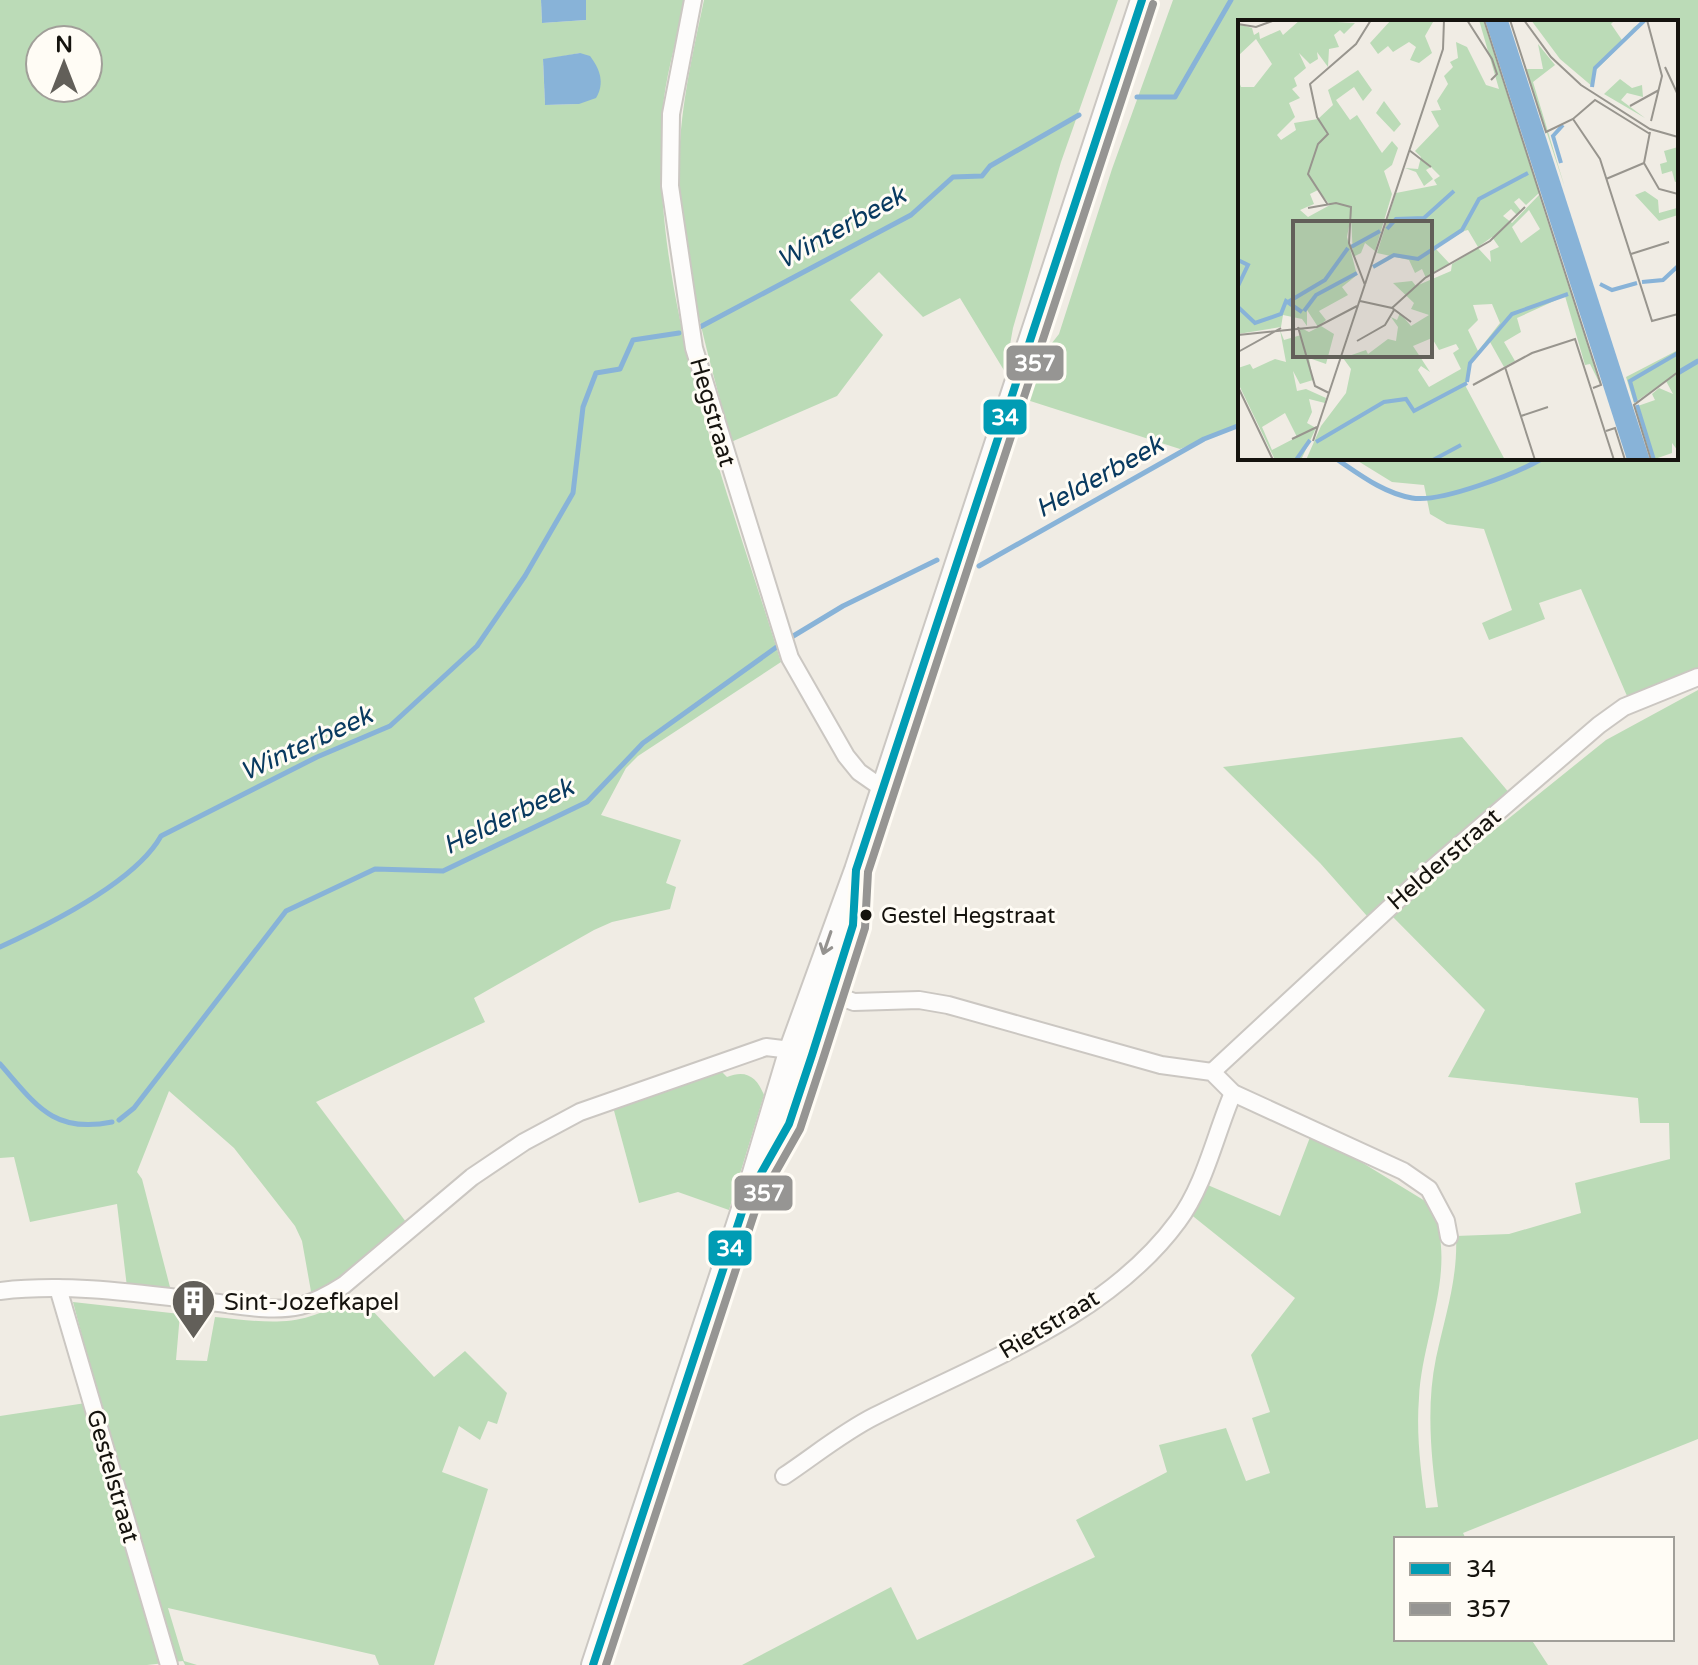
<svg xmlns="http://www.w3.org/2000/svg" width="1698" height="1665" viewBox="0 0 1698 1665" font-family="'Varela Round',sans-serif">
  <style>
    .green { fill: #bbdbb7; fill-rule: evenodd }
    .water { fill: #88b3d8 }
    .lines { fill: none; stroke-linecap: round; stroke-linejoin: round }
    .stream { stroke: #88b3d8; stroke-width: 5 }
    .minor-casing { stroke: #cbc7c2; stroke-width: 20 }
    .secondary-casing { stroke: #cbc7c2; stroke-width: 26 }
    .minor { stroke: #fdfcfb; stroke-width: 16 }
    .secondary { stroke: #fdfcfb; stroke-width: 22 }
    .bus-1-casing { stroke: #fffcf5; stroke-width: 14 }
    .bus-2-casing { stroke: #fffcf5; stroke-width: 14 }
    .bus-1 { stroke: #009cb4; stroke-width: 8 }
    .bus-2 { stroke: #969593; stroke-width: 8 }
    .oneway { stroke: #959390 }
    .bus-dot { fill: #15130e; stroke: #fffcf5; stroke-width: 3 }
    .labels { text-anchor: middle; stroke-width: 6; stroke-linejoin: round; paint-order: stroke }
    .bus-label { font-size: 22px; fill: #15130e; stroke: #fffcf5; text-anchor: start }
    .street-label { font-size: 24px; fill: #15130e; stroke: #fffcf5 }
    .poi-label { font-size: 24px; fill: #15130e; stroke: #fffcf5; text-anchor: start }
    .water-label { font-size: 26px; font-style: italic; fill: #093a60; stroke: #fffcf5 }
    .inset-river { fill: none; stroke: #88b3d8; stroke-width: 4 }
    .inset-road { fill: none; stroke: #98958e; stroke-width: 2 }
    .view { fill: #625f59; fill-opacity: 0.15; stroke: #625f59; stroke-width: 4 }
    .inset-edge { fill: none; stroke: #15130e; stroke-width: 4 }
    .line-badge { stroke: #fffcf5; stroke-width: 3 }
    .badge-label { font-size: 22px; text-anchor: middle; font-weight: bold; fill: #fff }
  </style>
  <rect width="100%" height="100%" fill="#f0ece4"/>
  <g class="green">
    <path d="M 0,0 L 541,0 L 542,23 L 586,20 L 586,0 L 686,0 C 677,38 664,80 662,119 C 651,298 729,493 781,662 L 638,756 L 626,768 L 601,815 L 681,840 L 666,883 L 676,887 L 670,909 L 612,922 L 594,930 L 474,998 L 485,1022 L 316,1102 L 406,1222 L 342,1281 L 312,1297 L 302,1241 L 295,1226 L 234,1148 L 169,1091 L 137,1172 L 142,1179 L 171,1291 L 127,1287 L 117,1204 L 30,1222 L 14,1157 L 0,1158 ZM 40,40 L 88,40 L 88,88 L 40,88 ZM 580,53 L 579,104 L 545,105 L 543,60 Z"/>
    <path d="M 704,0 L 1118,0 L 1061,162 L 1013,328 L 1005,372 L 960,298 L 923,317 L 879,272 L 850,300 L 883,335 L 837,396 L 731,442 C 711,363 685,280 680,198 C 675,131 690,66 704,0 Z"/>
    <path d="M 1173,0 L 1698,0 L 1698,668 L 1627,696 L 1581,589 L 1539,603 L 1545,619 L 1489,640 L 1482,623 L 1512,610 L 1484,529 L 1447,524 L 1430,514 L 1424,485 L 1392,482 L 1353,458 L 1676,458 L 1676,22 L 1240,22 L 1240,425 L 1180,449 L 1024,399 L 1041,357 L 1059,334 L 1112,169 Z"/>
    <path d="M 1698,690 L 1698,1439 L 1463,1533 L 1466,1539 L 1396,1539 L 1396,1639 L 1531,1639 L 1548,1665 L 742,1665 L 891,1587 L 917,1640 L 1095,1557 L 1076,1520 L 1167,1472 L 1159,1445 L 1226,1428 L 1246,1481 L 1270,1473 L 1252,1418 L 1270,1412 L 1251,1355 L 1295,1298 L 1189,1213 L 1203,1183 L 1280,1216 L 1312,1132 L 1430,1204 C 1460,1266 1422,1334 1419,1398 C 1416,1435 1421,1472 1426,1508 L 1438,1507 C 1431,1458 1426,1406 1436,1358 C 1445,1316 1458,1279 1456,1236 L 1509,1234 L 1581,1213 L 1575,1183 L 1670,1159 L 1669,1123 L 1640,1123 L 1638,1098 L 1448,1077 L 1485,1010 L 1390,914 L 1606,740 Z"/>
    <path d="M 1462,737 L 1511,795 L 1367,916 L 1320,863 L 1223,767 Z"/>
    <path d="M 721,1071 L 727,1077 C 746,1069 757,1077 764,1095 L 729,1210 L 678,1192 L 639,1203 L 613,1107 Z"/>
    <path d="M 348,1296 L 364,1314 L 371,1309 L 434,1377 L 465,1351 L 507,1393 L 497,1424 L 488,1421 L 480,1440 L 459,1426 L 442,1472 L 488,1489 L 434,1665 L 379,1665 L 375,1655 L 168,1608 L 184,1661 L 197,1665 L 185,1665 L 183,1661 L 147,1665 L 0,1665 L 0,1416 L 99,1401 L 73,1302 L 180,1314 L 176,1360 L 207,1361 L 215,1317 C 266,1322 305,1330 348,1296 Z"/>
  </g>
  <g class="water">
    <path d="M 541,0 L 586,0 L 586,20 L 542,23 Z"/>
    <path d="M 580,53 L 590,56 C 600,69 605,83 596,98 L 579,104 L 545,105 L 543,59 Z"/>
  </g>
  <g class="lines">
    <g class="stream">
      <path d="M 1137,97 L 1175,97 L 1231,0"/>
      <path d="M 700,327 L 911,215 L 953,177 L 982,176 L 990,166 L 1079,115"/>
      <path d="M 1676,374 L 1698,361"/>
      <path d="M 1335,458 C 1359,474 1383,493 1412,498 C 1441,503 1518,473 1543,458"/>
      <path d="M 979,566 L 1204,439 L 1240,425"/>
      <path d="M 790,638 L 843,606 L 937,560"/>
      <path d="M 0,947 C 48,925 136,881 161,836 L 317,757 L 390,726 L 477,646 L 525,576 L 573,493 L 583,407 L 596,373 L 620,369 L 633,340 L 679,333"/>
      <path d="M 0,1064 C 36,1105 53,1134 112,1122"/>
      <path d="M 119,1120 L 134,1108 L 286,911 L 375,869 L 443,871 L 587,802 L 643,743 L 778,646"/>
    </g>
    <defs>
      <g id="minor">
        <path d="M 693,0 L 671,114 L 670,186 L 694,348 L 790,658 L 846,756 L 859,772 L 882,788"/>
        <path d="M 825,991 L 854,1002 L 919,1000 L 948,1005 L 1161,1065 L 1212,1072 L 1233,1093 L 1403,1171 L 1429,1189 L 1446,1221 L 1449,1237"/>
        <path d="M 1212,1072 L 1427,873 L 1599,725 L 1624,707 L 1698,677"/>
        <path d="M 58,1288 L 169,1665"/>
        <path d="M 0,1291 C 67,1283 135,1293 202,1301 C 233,1304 269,1313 300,1306 C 316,1302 330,1294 344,1285 L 472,1177 L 524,1142 L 580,1112 L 766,1047 L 799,1051"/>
        <path d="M 784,1476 C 814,1456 843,1432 875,1416 C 979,1363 1107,1318 1178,1221 C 1205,1185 1215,1135 1233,1093"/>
      </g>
      <g id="secondary">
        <path d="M 762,1172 L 789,1124 L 832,994 L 853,925 L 855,888"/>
        <path d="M 593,1665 L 746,1200 L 791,1049 L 856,870 L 1142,0"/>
      </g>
    </defs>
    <use href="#minor" class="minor-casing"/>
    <use href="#secondary" class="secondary-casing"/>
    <use href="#minor" class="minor"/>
    <use href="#secondary" class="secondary"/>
    <defs>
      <path id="bus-1" d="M 593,1665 L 746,1200 L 789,1124 L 812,1055 L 853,925 L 856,870 L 1142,0"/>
      <path id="bus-2" d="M 606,1665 L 757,1205 L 800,1129 L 823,1059 L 865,928 L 868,872 L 1153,4"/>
    </defs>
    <use href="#bus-1" class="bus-1-casing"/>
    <use href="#bus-2" class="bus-2-casing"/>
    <use href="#bus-1" class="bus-1"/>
    <use href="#bus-2" class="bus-2"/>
  </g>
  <defs><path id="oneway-shaft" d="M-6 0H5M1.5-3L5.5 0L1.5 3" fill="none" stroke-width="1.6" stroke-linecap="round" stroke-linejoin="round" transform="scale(2)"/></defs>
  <use class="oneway" href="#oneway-shaft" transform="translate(827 943) rotate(109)"/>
  <defs>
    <symbol id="building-pin" viewBox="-11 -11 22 30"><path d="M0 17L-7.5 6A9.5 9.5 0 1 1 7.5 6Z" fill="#625f59" stroke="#fffcf5"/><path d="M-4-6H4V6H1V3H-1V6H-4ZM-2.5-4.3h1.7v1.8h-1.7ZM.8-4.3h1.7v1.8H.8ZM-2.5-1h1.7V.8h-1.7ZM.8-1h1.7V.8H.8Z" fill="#fff"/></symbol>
  </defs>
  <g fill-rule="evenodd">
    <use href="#building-pin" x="168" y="1276" width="51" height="69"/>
  </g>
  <circle class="bus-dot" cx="866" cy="915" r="7"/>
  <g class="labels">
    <g class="bus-label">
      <text x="881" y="923">Gestel Hegstraat</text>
    </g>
    <g class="street-label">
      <text transform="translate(713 412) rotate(74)" y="8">Hegstraat</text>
      <text transform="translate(1444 859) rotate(-41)" y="8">Helderstraat</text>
      <text transform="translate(1049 1324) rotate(-31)" y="8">Rietstraat</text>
      <text transform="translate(113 1476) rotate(74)" y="8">Gestelstraat</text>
    </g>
    <g class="poi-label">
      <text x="224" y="1310">Sint-Jozefkapel</text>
    </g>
    <g class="water-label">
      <text transform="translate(841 227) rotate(-29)" y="9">Winterbeek</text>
      <text transform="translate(1099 476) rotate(-29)" y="9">Helderbeek</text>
      <text transform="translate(306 743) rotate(-25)" y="9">Winterbeek</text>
      <text transform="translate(508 816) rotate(-26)" y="9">Helderbeek</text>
    </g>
  </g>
  <g transform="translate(1238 20)">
    <rect width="440" height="440" fill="#f0ece4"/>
    <path d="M 62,0 L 117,3 L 106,14 L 102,10 L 96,15 L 101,27 L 91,29 L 90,47 L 79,32 L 80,39 L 72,44 L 61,33 L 68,48 L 56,58 L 59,66 L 54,69 L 62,78 L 51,83 L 57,97 L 39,115 L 43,120 L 58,110 L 56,103 L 80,99 L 95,85 L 90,70 L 120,50 L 134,70 L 125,81 L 116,67 L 98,80 L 112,100 L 119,95 L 144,133 L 154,121 L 160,128 L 154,145 L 146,151 L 154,174 L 137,231 L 127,223 L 123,233 L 115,237 L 113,195 L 109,217 L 119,255 L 104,267 L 110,275 L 81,291 L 88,300 L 80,307 L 69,290 L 69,306 L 64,299 L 45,295 L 43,307 L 0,314 L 0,59 L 3,67 L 16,67 L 34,44 L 18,19 L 0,36 L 0,4 L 14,8 L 16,15 L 21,12 L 22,19 L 42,10 L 45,15 ZM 80,170 L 92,185 L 70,197 L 62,190 L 76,184 L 72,174 ZM 153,0 L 195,2 L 187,16 L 194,33 L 181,43 L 172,40 L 178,27 L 171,22 L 155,32 L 150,26 L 140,34 L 132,23 ZM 241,0 L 245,0 L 301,173 L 288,185 L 281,178 L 276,182 L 283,191 L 279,195 L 273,189 L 265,196 L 274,203 L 301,175 L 362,364 L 352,344 L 347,345 L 327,276 L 279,298 L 283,312 L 266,322 L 277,341 L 266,347 L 252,322 L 232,345 L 228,367 L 267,440 L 68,440 L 83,406 L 108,373 L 113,349 L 105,338 L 128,330 L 130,334 L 150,319 L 158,321 L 160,307 L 153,297 L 159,300 L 162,293 L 173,306 L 191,295 L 173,289 L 176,283 L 155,263 L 174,261 L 178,266 L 213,251 L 214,244 L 240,228 L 253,242 L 252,231 L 261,227 L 254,217 L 240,227 L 230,210 L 226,211 L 197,228 L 212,244 L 188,258 L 184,249 L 177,253 L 171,240 L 139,233 L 158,173 L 199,165 L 196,160 L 202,156 L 193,147 L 188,150 L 195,159 L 186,166 L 178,152 L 167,148 L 180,149 L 183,137 L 177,131 L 201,106 L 193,91 L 203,90 L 199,81 L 210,64 L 206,56 L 215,47 L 212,42 L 220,38 L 218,22 L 229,27 L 248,65 L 261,69 ZM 291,190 L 302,209 L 283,223 L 274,207 ZM 254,284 L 262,303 L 240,331 L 230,310 L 240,300 L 235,285 ZM 194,318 L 201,330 L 218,324 L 221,329 L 215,333 L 223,349 L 191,367 L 180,350 L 183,346 L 192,352 L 175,326 ZM 293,0 L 377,0 L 373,4 L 384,20 L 396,7 L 408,0 L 356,52 L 355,67 L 322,39 ZM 300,24 L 317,45 L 295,62 L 327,168 L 288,49 L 305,49 ZM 382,59 L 394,68 L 404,65 L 405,77 L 389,73 L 383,80 L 407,98 L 366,74 ZM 146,81 L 163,104 L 156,112 L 138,93 ZM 440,127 L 440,161 L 437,162 L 434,151 L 424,154 L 422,144 L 429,142 L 426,131 ZM 407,171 L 420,180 L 421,193 L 439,188 L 440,195 L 421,201 L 397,175 ZM 83,306 L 96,314 L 88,344 L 71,338 L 75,360 L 62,364 L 55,351 L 59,371 L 68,369 L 88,378 L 87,383 L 71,379 L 74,392 L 69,403 L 78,408 L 63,440 L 37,440 L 0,363 L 0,348 L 12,344 L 15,349 L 37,339 L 48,342 L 42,310 L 46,320 L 63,315 L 61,307 L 71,312 ZM 47,393 L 59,417 L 34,430 L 24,407 ZM 440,330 L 440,352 L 396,383 L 388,357 ZM 440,353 L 440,431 L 434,423 L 434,433 L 414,440 L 397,387 L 417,380 L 414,374 L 421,368 L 435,374 L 428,361 Z" fill="#bbdbb7" fill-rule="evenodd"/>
    <path d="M 247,0 L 270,0 L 412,440 L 389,440 Z" fill="#88b3d8"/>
    <path class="inset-river" d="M 354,67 L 357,48 L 407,0M 323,143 L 315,116 L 325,105M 149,209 L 158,199 L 186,198 L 216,171M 113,227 L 142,211M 0,240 L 10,245 L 0,266M 135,247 L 156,235 L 180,239 L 224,210 L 241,179 L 290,153M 404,262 L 425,260 L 440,246M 362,264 L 374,270 L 399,263M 50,282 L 87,260 L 110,228M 0,287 L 17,303 L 43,294 L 48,281 L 64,292M 66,291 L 78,275 L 119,253M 229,362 L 232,343 L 274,294 L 330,274M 398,382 L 392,361 L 440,333M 399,385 L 416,440M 78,422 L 146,382 L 168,379 L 176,391 L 229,363M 58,440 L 72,420M 195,440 L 223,425"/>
    <path class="inset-road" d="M 229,0 L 254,39 L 259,54 L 253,60M 246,0 L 363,365 L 355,368M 272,0 L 308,112 L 335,99 L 357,80 L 412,114M 286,0 L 313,37 L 343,65 L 412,109 L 440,117M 409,0 L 424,56 L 413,101M 0,4 L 18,7 L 37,0M 427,47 L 440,75M 392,86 L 421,70M 335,99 L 362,139 L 414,301 L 440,294M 171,130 L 193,147M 406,143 L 421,169 L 440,174M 406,143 L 412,112M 368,159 L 406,143M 90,185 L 70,154 L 80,124 L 90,114 L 79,97 L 72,64 L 118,24 L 133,0M 70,188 L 98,183 L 113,187 L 111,223 L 127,265M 393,234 L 431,222 L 425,224M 122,281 L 154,288 L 173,302M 154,288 L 187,258 L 252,221 L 287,187M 60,307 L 77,366 L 91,373M 0,315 L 79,307 L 119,286M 119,321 L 147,305 L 156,290M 0,332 L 43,308M 267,347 L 297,440M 235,365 L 294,333 L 337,319 L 376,440M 0,367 L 35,440M 283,396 L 310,387M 368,411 L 377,408 L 387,440M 54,419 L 79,407M 75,421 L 205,29 L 206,0M 413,440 L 396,385 L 440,352"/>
    <path class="view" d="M 55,201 L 194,201 L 194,337 L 55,337 Z"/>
    <rect width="440" height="440" class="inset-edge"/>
  </g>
  <g class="line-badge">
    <rect x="1005" y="344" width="60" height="38" rx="8" fill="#969593"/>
    <rect x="982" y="398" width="46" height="38" rx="8" fill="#009cb4"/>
    <rect x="733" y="1174" width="61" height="38" rx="8" fill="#969593"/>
    <rect x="707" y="1229" width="46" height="38" rx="8" fill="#009cb4"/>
  </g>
  <g class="badge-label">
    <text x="1035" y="371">357</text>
    <text x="1005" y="425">34</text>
    <text x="764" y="1201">357</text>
    <text x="730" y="1256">34</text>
  </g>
  <rect x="1394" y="1537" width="280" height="104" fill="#fffcf5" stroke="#a19f99" stroke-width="2"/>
  <rect x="1410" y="1563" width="40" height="12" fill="#009cb4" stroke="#a19f99" stroke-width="2"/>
  <text x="1466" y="1577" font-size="24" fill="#15130e">34</text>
  <rect x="1410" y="1603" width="40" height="12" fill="#969593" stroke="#a19f99" stroke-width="2"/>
  <text x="1466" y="1617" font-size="24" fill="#15130e">357</text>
  <g transform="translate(64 64)"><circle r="38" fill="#fffcf5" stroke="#a19f99" stroke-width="2"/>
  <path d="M0-6L14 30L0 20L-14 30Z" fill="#625f59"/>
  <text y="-12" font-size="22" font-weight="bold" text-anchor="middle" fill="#15130e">N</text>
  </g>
</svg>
